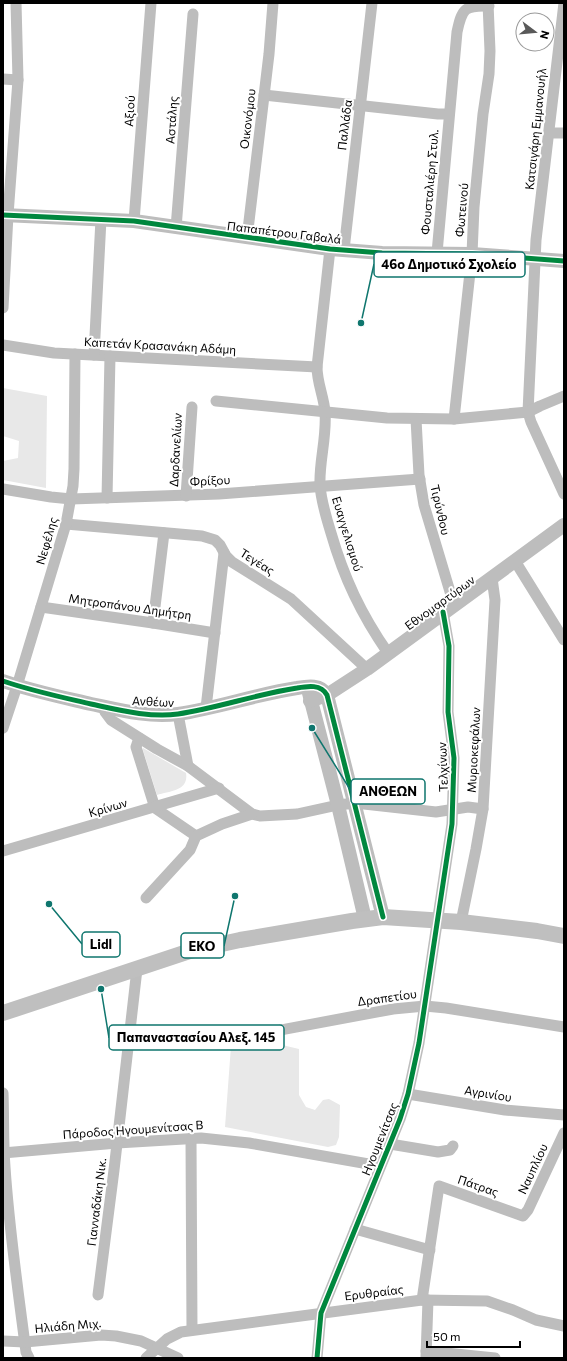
<svg xmlns="http://www.w3.org/2000/svg" width="567" height="1361" viewBox="0 0 567 1361" font-family="Commissioner,sans-serif">
  <style>
    .green { fill: #e8e8e8 }
    .lines { fill: none; stroke-linecap: round; stroke-linejoin: round }
    .minor { stroke: #bdbdbd; stroke-width: 11 }
    .tertiary { stroke: #bdbdbd; stroke-width: 14 }
    .secondary { stroke: #bfbfbf; stroke-width: 16 }
    .cycleway-casing { stroke: #fff; stroke-width: 8 }
    .cycleway { stroke: #00873e; stroke-width: 5 }
    .labels { text-anchor: middle; stroke-width: 4; stroke-linejoin: round; paint-order: stroke }
    .street-label { font-size: 12px; fill: #000; stroke: #fff }
    .leader { fill: none; stroke: #0f766e; stroke-width: 1.5 }
    .callout-dot { fill: #0f766e; stroke: #fff; stroke-width: 1.5 }
    .callout { fill: #fff; stroke: #0f766e; stroke-width: 1.5 }
    .callout-label { font-size: 13px; text-anchor: middle; font-weight: bold; fill: #000 }
  </style>
  <rect width="100%" height="100%" fill="#fff"/>
  <g class="green">
    <path d="M 3,388 L 47,396 L 46,488 L 3,480 L 3,461 L 18,458 L 19,441 L 3,436 Z"/>
    <path d="M 143,748 L 186,773 C 189,791 170,791 157,795 L 143,750 Z"/>
    <path d="M 271,1040 L 278,1044 L 299,1049 L 299,1095 L 306,1107 L 315,1110 L 323,1100 L 329,1099 L 340,1105 L 339,1137 L 336,1145 L 328,1147 L 225,1127 L 231,1046 Z"/>
  </g>
  <g class="lines">
    <g class="minor">
      <path d="M 564,3 L 536,240 L 528,412 L 531,422 L 564,494"/>
      <path d="M 3,79 L 18,80"/>
      <path d="M 264,95 L 438,114 L 449,114"/>
      <path d="M 549,133 L 564,133"/>
      <path d="M 134,221 L 151,3"/>
      <path d="M 176,228 L 193,14"/>
      <path d="M 247,238 L 269,54 L 273,3"/>
      <path d="M 330,249 L 317,367 C 317,383 324,397 325,412 C 327,437 319,461 320,485 C 321,501 326,517 331,533 C 344,578 361,614 388,653"/>
      <path d="M 344,250 L 372,3"/>
      <path d="M 437,253 L 457,32 C 462,9 464,5 489,6"/>
      <path d="M 3,308 L 8,215 L 18,80 L 16,3"/>
      <path d="M 3,345 L 54,353 L 317,367"/>
      <path d="M 94,355 L 101,219"/>
      <path d="M 216,401 L 387,418 L 454,419 L 528,412 L 540,406 L 564,396"/>
      <path d="M 416,419 L 419,475 L 424,505 L 454,605"/>
      <path d="M 454,419 L 472,254 L 474,207 L 483,114 L 489,74 L 490,51 L 488,3"/>
      <path d="M 3,489 L 51,497 L 71,499 L 219,494 L 420,479"/>
      <path d="M 186,496 L 192,407"/>
      <path d="M 107,498 L 110,356"/>
      <path d="M 66,524 L 202,536 L 215,540 L 220,545 L 226,556 L 232,562 L 291,599 L 367,669"/>
      <path d="M 515,561 L 564,640"/>
      <path d="M 41,607 L 153,623 L 215,633"/>
      <path d="M 153,623 L 164,533"/>
      <path d="M 104,707 L 105,712 L 111,720 L 157,749 L 188,766 L 252,814 L 260,816 L 297,814 L 338,805 L 355,803 L 436,812 L 468,807 L 483,809"/>
      <path d="M 206,708 L 224,553"/>
      <path d="M 178,714 L 188,766"/>
      <path d="M 3,728 L 17,686 L 66,524 L 73,486 L 74,469 L 75,354"/>
      <path d="M 139,738 L 136,747 L 155,808 L 196,836"/>
      <path d="M 3,851 L 219,788"/>
      <path d="M 146,898 L 190,850 L 196,836 L 222,824 L 252,814"/>
      <path d="M 461,922 L 476,849 L 483,809 L 495,600 L 492,578"/>
      <path d="M 238,1038 L 393,1009 L 425,1006 L 446,1008 L 564,1027"/>
      <path d="M 3,1093 C 4,1118 3,1142 5,1167 C 9,1229 18,1290 26,1352 L 29,1358"/>
      <path d="M 408,1094 L 505,1110 L 564,1115"/>
      <path d="M 191,1138 L 192,1330"/>
      <path d="M 390,1144 L 438,1152 L 450,1150 L 453,1146"/>
      <path d="M 3,1153 L 117,1143 L 201,1138 L 249,1143 L 380,1166"/>
      <path d="M 355,1229 L 430,1250"/>
      <path d="M 98,1295 L 114,1170 L 137,969"/>
      <path d="M 422,1300 L 439,1186 L 523,1216 L 528,1210 L 564,1133"/>
      <path d="M 3,1341 L 25,1342 L 101,1335 L 116,1336 L 141,1341 L 178,1358"/>
      <path d="M 426,1351 L 495,1358"/>
      <path d="M 426,1357 L 428,1300"/>
      <path d="M 146,1358 L 167,1339 L 181,1332 L 422,1300 L 487,1301 L 513,1310 L 536,1320 L 564,1326"/>
      <path d="M 317,1358 L 321,1313 L 400,1119 L 408,1094 L 419,1043 L 452,824 L 454,758 L 448,712 L 449,646 L 443,612"/>
    </g>
    <g class="tertiary">
      <path d="M 3,215 L 134,221 L 330,249 L 382,253 L 472,254 L 564,261"/>
      <path d="M 3,681 C 32,691 61,697 91,704 C 119,710 150,718 178,714 C 218,708 257,694 297,688 C 308,686 321,684 327,695 L 383,917"/>
      <path d="M 309,693 L 338,805 L 365,919"/>
      <path d="M 310,701 L 327,695 L 367,669 L 564,525"/>
    </g>
    <path class="secondary" d="M 3,1013 L 190,951 L 240,940 L 352,921 L 383,917 L 461,922 L 537,931 L 564,936"/>
    <defs>
      <g id="cycleway">
        <path d="M 3,215 L 134,221 L 330,249 L 382,253 L 472,254 L 564,261"/>
        <path d="M 3,681 C 32,691 61,697 91,704 C 119,710 150,718 178,714 C 218,708 257,694 297,688 C 308,686 321,684 327,695 L 383,917"/>
        <path d="M 317,1358 L 321,1313 L 400,1119 L 408,1094 L 419,1043 L 452,824 L 454,758 L 448,712 L 449,646 L 443,612"/>
      </g>
    </defs>
    <use href="#cycleway" class="cycleway-casing"/>
    <use href="#cycleway" class="cycleway"/>
  </g>
  <g class="labels">
    <g class="street-label">
      <text transform="translate(130 111) rotate(-86)" y="4">Αξιού</text>
      <text transform="translate(248 119) rotate(-83)" y="4">Οικονόμου</text>
      <text transform="translate(172 120) rotate(-86)" y="4">Αστάλης</text>
      <text transform="translate(345 125) rotate(-83)" y="4">Παλλάδα</text>
      <text transform="translate(536 129) rotate(-84)" y="4">Κατσιγάρη Εμμανουήλ</text>
      <text transform="translate(430 182) rotate(-85)" y="4">Φουσταλιέρη Στυλ.</text>
      <text transform="translate(462 210) rotate(-85)" y="4">Φωτεινού</text>
      <text transform="translate(284 233) rotate(7)" y="4">Παπαπέτρου Γαβαλά</text>
      <text transform="translate(160 346) rotate(3)" y="4">Καπετάν Κρασανάκη Αδάμη</text>
      <text transform="translate(176 450) rotate(-87)" y="4">Δαρδανελίων</text>
      <text transform="translate(210 481) rotate(-3)" y="4">Φρίξου</text>
      <text transform="translate(440 510) rotate(77)" y="4">Τιρύνθου</text>
      <text transform="translate(347 534) rotate(73)" y="4">Ευαγγελισμού</text>
      <text transform="translate(47 541) rotate(-74)" y="4">Νεφέλης</text>
      <text transform="translate(257 562) rotate(32)" y="4">Τεγέας</text>
      <text transform="translate(440 603) rotate(-36)" y="4">Εθνομαρτύρων</text>
      <text transform="translate(130 607) rotate(8)" y="4">Μητροπάνου Δημήτρη</text>
      <text transform="translate(153 702) rotate(3)" y="4">Ανθέων</text>
      <text transform="translate(474 750) rotate(-87)" y="4">Μυριοκεφάλων</text>
      <text transform="translate(443 767) rotate(-92)" y="4">Τελχίνων</text>
      <text transform="translate(108 808) rotate(-16)" y="4">Κρίνων</text>
      <text transform="translate(387 998) rotate(-8)" y="4">Δραπετίου</text>
      <text transform="translate(488 1094) rotate(9)" y="4">Αγρινίου</text>
      <text transform="translate(133 1130) rotate(-4)" y="4">Πάροδος Ηγουμενίτσας Β</text>
      <text transform="translate(380 1139) rotate(-68)" y="4">Ηγουμενίτσας</text>
      <text transform="translate(533 1169) rotate(-65)" y="4">Ναυπλίου</text>
      <text transform="translate(478 1186) rotate(19)" y="4">Πάτρας</text>
      <text transform="translate(97 1202) rotate(-83)" y="4">Γιανναδάκη Νικ.</text>
      <text transform="translate(374 1293) rotate(-7)" y="4">Ερυθραίας</text>
      <text transform="translate(68 1326) rotate(-5)" y="4">Ηλιάδη Μιχ.</text>
    </g>
  </g>
  <path class="leader" d="M361 323L374 264M312 728L351 791M49 904L82 944M235 896L224 946M101 989L109 1038"/>
  <g class="callout-dot">
    <circle cx="361" cy="323" r="4"/>
    <circle cx="312" cy="728" r="4"/>
    <circle cx="49" cy="904" r="4"/>
    <circle cx="235" cy="896" r="4"/>
    <circle cx="101" cy="989" r="4"/>
  </g>
  <g class="callout">
    <rect x="374" y="252" width="151" height="25" rx="4"/>
    <rect x="351" y="779" width="74" height="25" rx="4"/>
    <rect x="82" y="932" width="38" height="25" rx="4"/>
    <rect x="181" y="933" width="43" height="25" rx="4"/>
    <rect x="109" y="1025" width="175" height="25" rx="4"/>
  </g>
  <g class="callout-label">
    <text x="449" y="269">46ο Δημοτικό Σχολείο</text>
    <text x="388" y="796">ΑΝΘΕΩΝ</text>
    <text x="101" y="949">Lidl</text>
    <text x="202" y="951">EKO</text>
    <text x="196" y="1042">Παπαναστασίου Αλεξ. 145</text>
  </g>
  <rect width="567" height="1361" fill="none" stroke="#000000" stroke-width="8"/>
  <g transform="translate(535 32) rotate(106)"><circle r="19" fill="#ffffff" stroke="#999999"/>
  <path d="M0-3L7 15L0 10L-7 15Z" fill="#595959"/>
  <text y="-6" font-size="11" font-weight="bold" text-anchor="middle" fill="#000000">N</text>
  </g>
  <path d="M427 1341v6h93v-6" fill="none" stroke="#000000" stroke-width="2"/>
  <text x="433" y="1341" font-size="12" fill="#000000" stroke="#ffffff" stroke-width="3" paint-order="stroke">50 m</text>
</svg>
